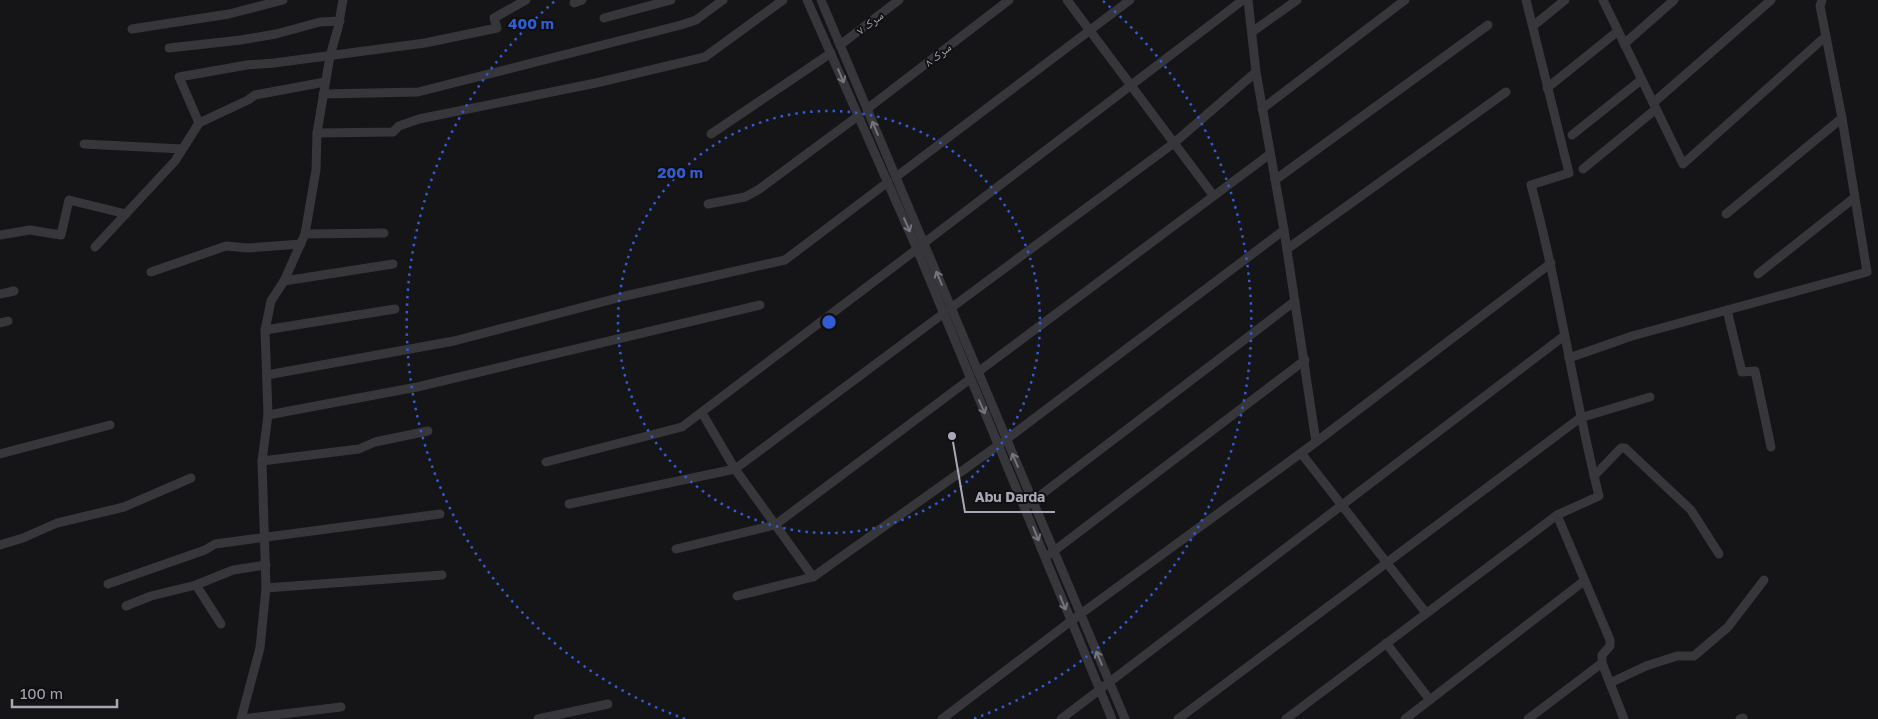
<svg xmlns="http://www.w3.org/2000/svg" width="1878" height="719" viewBox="0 0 1878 719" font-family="'Golos Text','Noto Naskh Arabic',sans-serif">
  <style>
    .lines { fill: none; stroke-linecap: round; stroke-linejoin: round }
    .minor { stroke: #36363b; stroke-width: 9 }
    .oneway { stroke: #74757e }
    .ring { fill: none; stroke: #325cd3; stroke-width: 2.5; stroke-dasharray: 2.5 5 }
    .labels { text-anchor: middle; stroke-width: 4; stroke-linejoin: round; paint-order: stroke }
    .street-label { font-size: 12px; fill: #a7a8b5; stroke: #100f11 }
    .centre { fill: #325cd3; stroke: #100f11; stroke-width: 2.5 }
    .ring-label { font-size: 15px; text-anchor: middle; font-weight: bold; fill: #325cd3; stroke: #100f11; stroke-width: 4; stroke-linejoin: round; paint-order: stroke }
    .leader { fill: none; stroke: #a7a8b5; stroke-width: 2 }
    .callout-dot { fill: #a7a8b5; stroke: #100f11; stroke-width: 2 }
    .callout-label { font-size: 14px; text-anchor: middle; font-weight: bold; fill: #a7a8b5; stroke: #100f11; stroke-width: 4; stroke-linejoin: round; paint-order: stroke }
  </style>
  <rect width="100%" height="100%" fill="#151416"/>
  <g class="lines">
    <g class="minor">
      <path d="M 807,0 L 917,249 L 1112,719"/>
      <path d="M 821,0 L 1125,719"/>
      <path d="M 1067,0 L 1213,195"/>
      <path d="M 1248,0 L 1256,72 L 1284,230 L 1316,442"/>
      <path d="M 1526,0 L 1569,173 L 1531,185 C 1559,287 1573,393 1599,496 L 1557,515 L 1610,640 L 1610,646 L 1602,655 L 1602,663 L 1624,719"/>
      <path d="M 1603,0 L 1683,164 L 1826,36"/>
      <path d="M 574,3 L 582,0"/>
      <path d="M 604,18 L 671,0"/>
      <path d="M 1533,26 L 1565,0"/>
      <path d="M 132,29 L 229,14 L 283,0"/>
      <path d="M 1252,32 L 1297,0"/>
      <path d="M 1624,44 L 1674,0"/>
      <path d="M 840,45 L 899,0"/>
      <path d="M 169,48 L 241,40 L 276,34 L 320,22 L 340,21"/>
      <path d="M 1547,88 L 1618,31"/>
      <path d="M 323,94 L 418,92 L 681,25 L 696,20 L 723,0"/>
      <path d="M 1653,103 L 1771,0"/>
      <path d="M 867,109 L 1009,0"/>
      <path d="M 1262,109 L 1405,0"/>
      <path d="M 199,123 L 179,77 L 247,65 L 274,63 L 425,43 L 497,28 L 494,18 L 526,0"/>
      <path d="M 317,133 L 393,132 L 399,126 L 419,119 L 596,83 L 705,57 L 783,0"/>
      <path d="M 711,134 L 831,53"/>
      <path d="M 1572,135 L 1641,80"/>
      <path d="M 84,144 L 182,149"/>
      <path d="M 1583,169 L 1656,109"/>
      <path d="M 896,177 L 1130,0"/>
      <path d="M 1275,180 L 1488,25"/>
      <path d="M 708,204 L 745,197 L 758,190 L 858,116"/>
      <path d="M 1726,214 L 1842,118"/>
      <path d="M 305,234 L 384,233"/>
      <path d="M 0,235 L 30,230 L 61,235 L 69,200 L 126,214"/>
      <path d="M 924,243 L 1243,0"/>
      <path d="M 95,247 L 175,161 L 199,123 L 248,100 L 255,95 L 325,82"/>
      <path d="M 1287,249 L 1506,92"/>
      <path d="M 151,272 L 226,246 L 248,248 L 301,244"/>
      <path d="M 1758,274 L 1854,198"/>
      <path d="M 284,281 L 393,264"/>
      <path d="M 0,294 L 14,291"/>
      <path d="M 951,308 L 1174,143 L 1256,72"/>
      <path d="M 1727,310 L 1742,372 L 1755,371 L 1771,447"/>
      <path d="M 0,323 L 8,321"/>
      <path d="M 265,330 L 395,309"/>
      <path d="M 1569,358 L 1632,336 L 1867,272 L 1842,118 L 1820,6 L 1822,0"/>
      <path d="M 978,372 L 1270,154"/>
      <path d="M 267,375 L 454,341 L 625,296 L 785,260 L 888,182"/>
      <path d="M 702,413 L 735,469 L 813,577"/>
      <path d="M 268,415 L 417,387 L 760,305"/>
      <path d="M 1301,453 L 1426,613"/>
      <path d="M 0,454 L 110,425"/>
      <path d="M 262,461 L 359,449 L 375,442 L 428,431"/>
      <path d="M 546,462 L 682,427 L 917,249"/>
      <path d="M 1594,476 L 1621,448 L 1625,448 L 1691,510 L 1719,554"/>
      <path d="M 569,504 L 735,469 L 944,313"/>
      <path d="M 1029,504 L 1295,301"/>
      <path d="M 0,545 L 23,538 L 57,523 L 124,507 L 191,478"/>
      <path d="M 676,549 L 775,525 L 970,379"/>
      <path d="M 1050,554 L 1305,360"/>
      <path d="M 108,584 L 205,550 L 215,544 L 440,514"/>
      <path d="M 196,585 L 221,624"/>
      <path d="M 266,588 L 442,575"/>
      <path d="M 737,596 L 813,577 L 1007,439 L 1284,230"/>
      <path d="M 126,606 L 151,596 L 196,585 L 233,570 L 266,565"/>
      <path d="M 1386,643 L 1430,700"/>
      <path d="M 1610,683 L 1646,666 L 1677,656 L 1694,656 L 1728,627 L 1764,580"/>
      <path d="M 341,707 L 241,719 L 260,648 L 266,588 L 262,461 L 268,415 L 265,330 L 271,301 L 284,281 L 305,234 L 316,170 L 317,133 L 330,56 L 338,28 L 343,0"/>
      <path d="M 538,719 L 608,704"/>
      <path d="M 942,719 L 1071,621 L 1316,442 L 1551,263"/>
      <path d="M 1061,719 L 1564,336"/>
      <path d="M 1178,719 L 1580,418 L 1650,397"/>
      <path d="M 1286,719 L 1557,515"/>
      <path d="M 1405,719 L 1584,581"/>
      <path d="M 1528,719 L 1602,663"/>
      <path d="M 1740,719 L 1743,718"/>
    </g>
  </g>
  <defs><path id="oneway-shaft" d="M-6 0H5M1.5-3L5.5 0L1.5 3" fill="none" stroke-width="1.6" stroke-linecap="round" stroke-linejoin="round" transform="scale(1.25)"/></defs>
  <g class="oneway">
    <use href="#oneway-shaft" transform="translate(841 76) rotate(67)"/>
    <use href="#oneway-shaft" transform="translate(875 128) rotate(-113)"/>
    <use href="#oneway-shaft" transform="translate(907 225) rotate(66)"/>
    <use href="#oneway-shaft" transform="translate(939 278) rotate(-113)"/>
    <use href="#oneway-shaft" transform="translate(982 407) rotate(66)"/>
    <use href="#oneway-shaft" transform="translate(1015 460) rotate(-113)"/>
    <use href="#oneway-shaft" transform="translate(1036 534) rotate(68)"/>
    <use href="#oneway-shaft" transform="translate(1063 603) rotate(68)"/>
    <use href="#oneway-shaft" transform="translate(1099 658) rotate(-113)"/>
  </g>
  <g class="ring">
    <circle cx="829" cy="322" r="211"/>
    <path d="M685 719A422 422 0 0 1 555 1M1103 1A422 422 0 0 1 973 719"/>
  </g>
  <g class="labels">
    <g class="street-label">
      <text transform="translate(870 23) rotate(-37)" y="4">سرک ۷</text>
      <text transform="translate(938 55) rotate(-38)" y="4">سرک ۸</text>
    </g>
  </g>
  <circle cx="829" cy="322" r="8" class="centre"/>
  <g class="ring-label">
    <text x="531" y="29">400 m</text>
    <text x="680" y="178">200 m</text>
  </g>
  <path class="leader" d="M952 436L965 512H1055"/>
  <circle class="callout-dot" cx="952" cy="436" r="5"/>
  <g class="callout-label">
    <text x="1010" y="502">Abu Darda</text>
  </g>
  <path d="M12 699v8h105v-8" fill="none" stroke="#a7a8b5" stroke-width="2.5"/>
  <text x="20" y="699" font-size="15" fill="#a7a8b5" stroke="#100f11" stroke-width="4" paint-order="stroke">100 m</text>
</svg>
